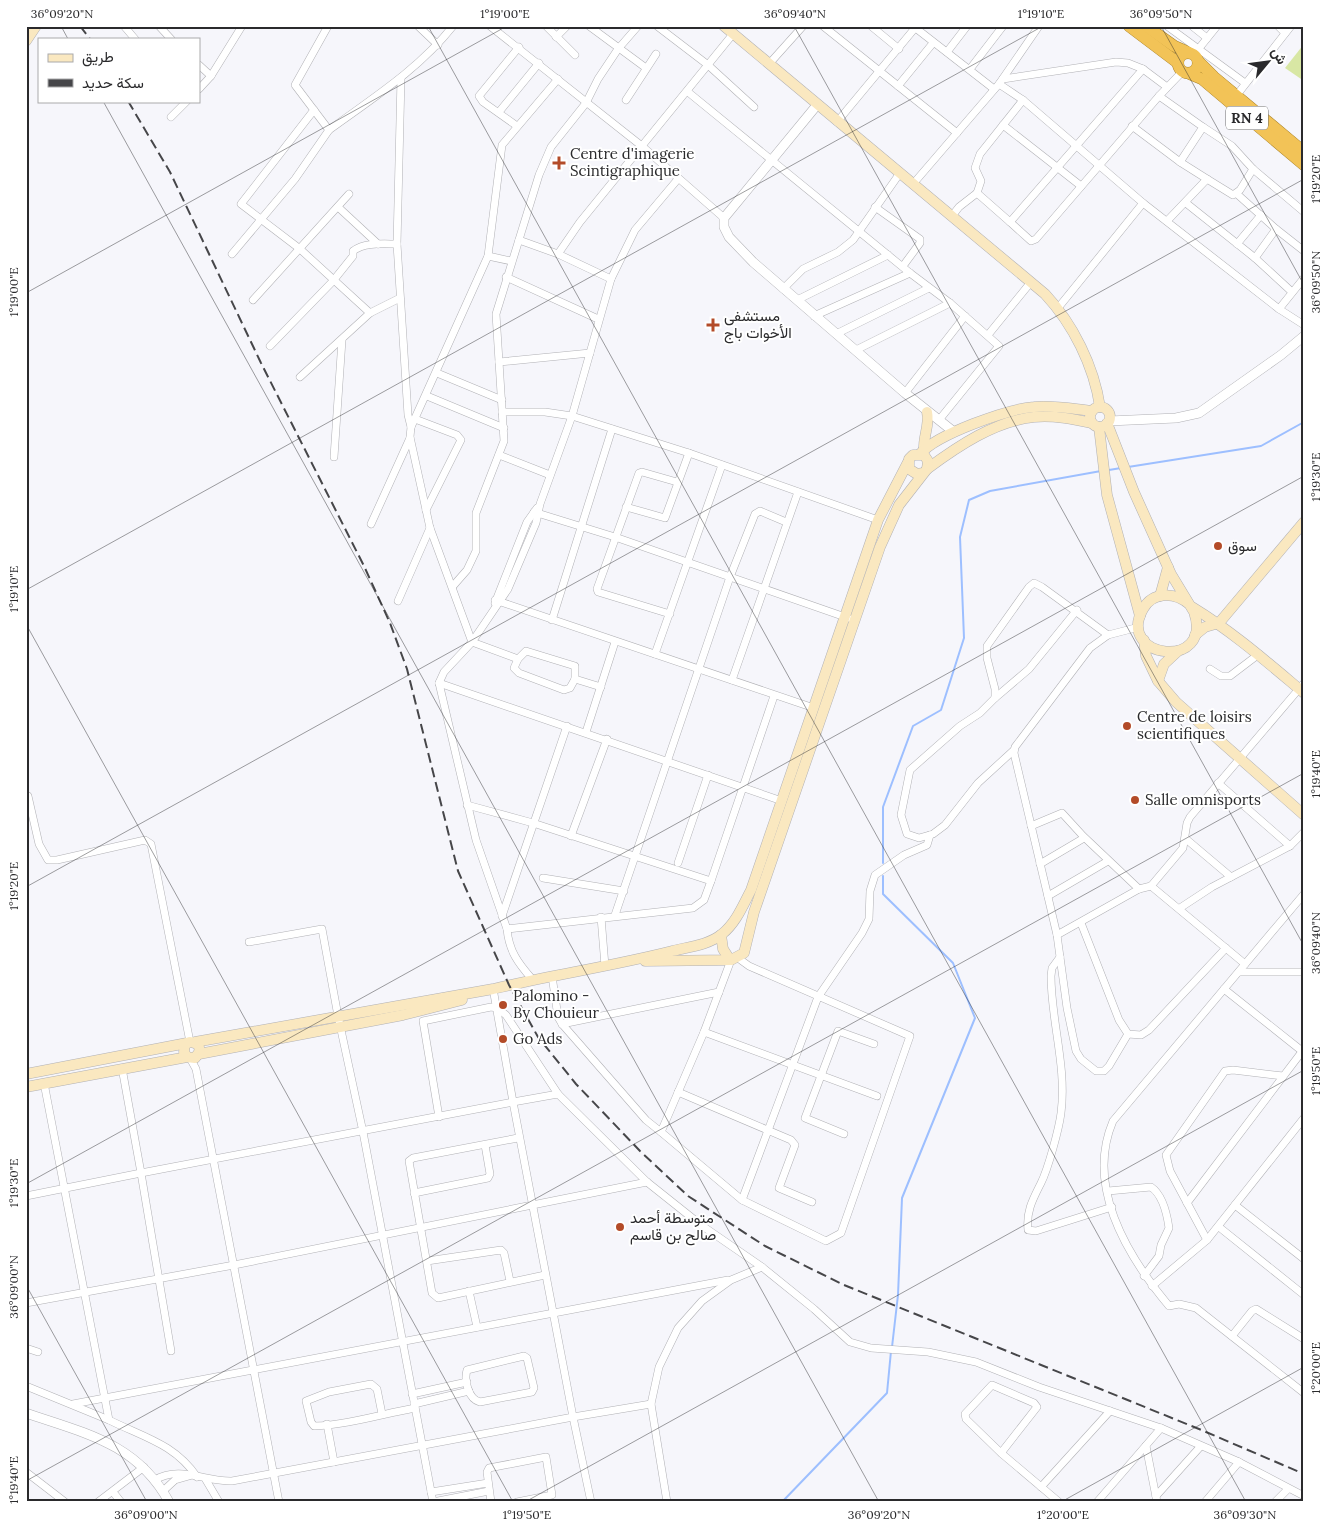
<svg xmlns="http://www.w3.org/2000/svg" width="1330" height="1528" viewBox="0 0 1330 1528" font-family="Lora,Vazirmatn,serif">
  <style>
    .green { fill: #d8e7a4 }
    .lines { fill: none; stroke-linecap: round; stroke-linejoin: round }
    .stream { stroke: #9dbfff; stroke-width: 2 }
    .minor-casing { stroke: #b1b1b5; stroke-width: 8 }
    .tertiary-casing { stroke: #b1b1b5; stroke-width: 10 }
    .secondary-casing { stroke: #b1b1b5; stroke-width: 11 }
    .trunk-casing { stroke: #aa842d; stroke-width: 12 }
    .minor { stroke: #fff; stroke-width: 7 }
    .tertiary { stroke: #fff; stroke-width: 9 }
    .secondary { stroke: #fae8c0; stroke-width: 10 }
    .trunk { stroke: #f2c357; stroke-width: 11 }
    .rail { stroke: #464649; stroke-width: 2; stroke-dasharray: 10 5; stroke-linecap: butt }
    .ticks { fill: none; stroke: #2a2a2c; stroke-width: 1; stroke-opacity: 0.45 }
    .poi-dot { fill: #b34b28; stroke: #fff; stroke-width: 2 }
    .labels { text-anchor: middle; stroke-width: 4; stroke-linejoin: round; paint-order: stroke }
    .shield { fill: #fff; stroke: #6a6a6b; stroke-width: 1 }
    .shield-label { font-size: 14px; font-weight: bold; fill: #2a2a2c }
    .poi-label { font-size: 15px; fill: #2a2a2c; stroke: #fff; text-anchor: start }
    .neatline { fill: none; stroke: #2a2a2c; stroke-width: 2 }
    .ticks-label { font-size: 12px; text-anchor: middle; fill: #2a2a2c }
  </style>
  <rect width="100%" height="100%" fill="#f6f6fb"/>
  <path class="green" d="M 1304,44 L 1304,81 L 1285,68 Z"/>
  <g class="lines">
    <g class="stream">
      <path d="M 1128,467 L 1261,446 L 1304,422"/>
      <path d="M 1109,470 L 1121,468"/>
      <path d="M 883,863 L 883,807 L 913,726 L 941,710 L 964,638 L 960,537 L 969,500 L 990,491 L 1101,471"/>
      <path d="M 883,876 L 883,894 L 953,963 L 975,1018 L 902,1198 L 898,1295 L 892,1347"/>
      <path d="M 782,1502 L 887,1393 L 891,1351"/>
    </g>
    <defs>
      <g id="minor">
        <path d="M 124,26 L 135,39"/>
        <path d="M 159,26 L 171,39"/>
        <path d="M 328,26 L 295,85 L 329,130 C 373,98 419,69 453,26"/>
        <path d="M 418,26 L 438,45"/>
        <path d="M 490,26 L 643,147 L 724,218"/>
        <path d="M 546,26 L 575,55"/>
        <path d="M 589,26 L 646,68"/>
        <path d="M 657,26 L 708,65 L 754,107"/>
        <path d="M 823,26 L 957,133"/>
        <path d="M 871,26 L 899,49"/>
        <path d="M 913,26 L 994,89"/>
        <path d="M 1167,26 L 1245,83"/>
        <path d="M 1192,26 L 1207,38"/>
        <path d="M 1278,26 L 1285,33"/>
        <path d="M 556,37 L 567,26"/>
        <path d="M 947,52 L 967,26"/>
        <path d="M 1196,52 L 1217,26"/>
        <path d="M 769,64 L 803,26"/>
        <path d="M 199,65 L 211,76"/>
        <path d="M 970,69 L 1003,26"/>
        <path d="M 401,78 L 397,244 L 408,415 L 411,427"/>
        <path d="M 558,79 L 502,145 L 488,256 L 411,427 L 410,437 L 430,528 L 472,642 L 518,659 L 526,651 L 575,666 L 575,679 L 601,687"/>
        <path d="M 1003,79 L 1116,62 L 1128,63 L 1143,69"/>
        <path d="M 999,84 L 1023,100 L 1143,203 L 1279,309 L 1304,325"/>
        <path d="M 898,86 L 933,43"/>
        <path d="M 199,89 L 211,76 L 242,26"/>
        <path d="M 688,92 L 910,273 L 950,303 L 999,346 L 939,420"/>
        <path d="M 1159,96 L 1203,127 L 1180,162 L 1207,179"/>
        <path d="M 1236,96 L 1291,26"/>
        <path d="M 626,100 L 656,54"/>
        <path d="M 1023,100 L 980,154 L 975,168 L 981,181 L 977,193 L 1010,222 L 1143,69 L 1167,87"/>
        <path d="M 314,110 L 241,204 L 300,249 L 370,313"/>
        <path d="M 499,112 L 539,63"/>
        <path d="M 171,117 L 187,101"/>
        <path d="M 837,122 L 915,28"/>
        <path d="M 1003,125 L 1081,186"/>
        <path d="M 517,126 L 483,102 L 479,96 L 519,47"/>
        <path d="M 1132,126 L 1180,162"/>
        <path d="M 1203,127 L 1232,146 L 1253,169"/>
        <path d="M 678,179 L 635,230 L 611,279 L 572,416 L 540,504 L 536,523 L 508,589 L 472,642 L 444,672 L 439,683 L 476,840 L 507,929 L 693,908 L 704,900 L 711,881 L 774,696"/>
        <path d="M 913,184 L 999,84 L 1039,26"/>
        <path d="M 1237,194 L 1276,229"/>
        <path d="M 1186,203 L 1255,258 L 1276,229 L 1304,251"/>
        <path d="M 338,207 L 378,244"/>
        <path d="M 875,207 L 920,239 L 920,243 L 903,266"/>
        <path d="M 952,216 L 959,207 L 977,193"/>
        <path d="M 1167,221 L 1207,179 L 1233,195 L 1240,190 L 1253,169 L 1304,212"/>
        <path d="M 1010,222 L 1031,241 L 1036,239 L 1159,96 L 1182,72"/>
        <path d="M 519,240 L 558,254 L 611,279"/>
        <path d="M 1237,244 L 1261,215"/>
        <path d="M 232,254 L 295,179 L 329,130"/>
        <path d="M 558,254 L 580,222 L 733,34"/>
        <path d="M 488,256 L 511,261"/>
        <path d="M 1255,258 L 1292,292"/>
        <path d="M 506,277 L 598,319"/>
        <path d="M 783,289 L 803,269 L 838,252 L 853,240 L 900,173"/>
        <path d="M 253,300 L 349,194"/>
        <path d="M 797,300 L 888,255"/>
        <path d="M 1058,308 L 1143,203"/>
        <path d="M 1279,309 L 1304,278"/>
        <path d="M 814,316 L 910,273"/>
        <path d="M 836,334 L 929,288"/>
        <path d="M 988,335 L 1031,282"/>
        <path d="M 270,346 L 333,281 L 353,256 L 353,251 C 365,242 383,244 397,244"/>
        <path d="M 856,350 L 950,303"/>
        <path d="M 499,362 L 590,353"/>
        <path d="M 437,373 L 502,400"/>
        <path d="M 300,377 L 370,313 L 400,298"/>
        <path d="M 905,393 L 965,316"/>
        <path d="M 427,396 L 504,428"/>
        <path d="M 502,412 L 545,412 L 572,416 L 689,453 L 878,520"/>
        <path d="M 415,419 L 457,435 L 461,440 L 426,510"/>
        <path d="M 499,455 L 550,475"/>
        <path d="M 334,457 L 342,340"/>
        <path d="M 626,507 L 665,518 L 689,453"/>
        <path d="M 534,512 L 615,537 L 848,618"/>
        <path d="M 371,524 L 410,438"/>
        <path d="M 453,586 L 467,570 L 476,551 L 476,513 L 504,441 L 496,314 L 539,175 L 551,147 L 586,103 L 598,79 L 618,49 L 638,26"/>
        <path d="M 495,600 L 814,708"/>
        <path d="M 398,601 L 430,528"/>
        <path d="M 495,603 L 527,522 L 537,508"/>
        <path d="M 670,614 L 598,592 L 597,589 L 639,473 L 642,472 L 677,482"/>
        <path d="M 552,620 L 612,429"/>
        <path d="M 1139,627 L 1108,635 L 1090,648 L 1015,747 L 1014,753 L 1057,935 L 1139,889 L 1151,886 L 1183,848 L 1187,823 L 1190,817 L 1304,683"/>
        <path d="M 655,654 L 722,465"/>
        <path d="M 518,659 L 514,668 L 519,673 L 564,690 L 570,688 L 575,679"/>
        <path d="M 1210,669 L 1221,676 L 1230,676 L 1259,654"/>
        <path d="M 732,680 L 798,492"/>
        <path d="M 439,683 L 782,801"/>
        <path d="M 995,698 L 1029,669 L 1077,610"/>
        <path d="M 586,732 L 615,642"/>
        <path d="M 1014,750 L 978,783 L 945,825 L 933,834 L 919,838 L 907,834 L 901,815 L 910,770 L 960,726 L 980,713 L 995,698 L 995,689 L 987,658 L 987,646 L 1029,587 L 1034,583 L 1042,587 L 1108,635"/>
        <path d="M 1218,783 L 1290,846"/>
        <path d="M 28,796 L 39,844 L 48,860 L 57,860 L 145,840 L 151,844 L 190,1042"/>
        <path d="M 467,805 L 533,823 L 711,881"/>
        <path d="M 1031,826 L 1062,813 L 1083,836 L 1139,889"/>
        <path d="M 571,836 L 607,739"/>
        <path d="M 1186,839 L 1231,877"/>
        <path d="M 678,863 L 708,775"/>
        <path d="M 1040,864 L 1084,838"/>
        <path d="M 543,878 L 624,891"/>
        <path d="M 1151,886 L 1245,964"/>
        <path d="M 1304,894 L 1113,1121 C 1085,1187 1128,1257 1169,1306 L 1179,1304 L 1196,1308 L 1304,1393"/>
        <path d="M 1048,896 L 1108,861"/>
        <path d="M 1180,908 L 1212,887 L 1290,846 L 1304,832"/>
        <path d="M 615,915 L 730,577 L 755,514 L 760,511 L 786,522"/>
        <path d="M 502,916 L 567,726"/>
        <path d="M 601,917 L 605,966"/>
        <path d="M 1081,923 L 1119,1020 L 1128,1034 L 1141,1035 L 1149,1030 L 1226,948"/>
        <path d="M 507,929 C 509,951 518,963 532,979"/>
        <path d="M 1057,935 L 1067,1008 L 1076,1051 L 1081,1059 L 1096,1071 L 1104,1071 L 1109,1066 L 1128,1034"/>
        <path d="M 249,942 L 322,929 L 338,1016 L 363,1132 L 433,1502"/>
        <path d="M 1060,957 L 1052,968 L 1051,976 C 1051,1021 1067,1067 1061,1113 C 1059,1129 1048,1169 1041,1183 C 1033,1199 1026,1211 1028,1230 L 1036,1231 L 1112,1207"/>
        <path d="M 738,958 L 749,966 L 910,1036 L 841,1233 L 826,1241 L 742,1200 L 818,997 L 862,933 L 869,919 L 870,891 L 875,875 L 904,855 L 927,845 L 930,835"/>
        <path d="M 1239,972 L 1304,972"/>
        <path d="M 552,976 L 558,1017 L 562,1024 L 646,1120 L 661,1132 L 704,1032 L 731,960"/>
        <path d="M 1224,989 L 1302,1051"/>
        <path d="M 494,994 L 513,1102 L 558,1094 L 647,1182 L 701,1225 L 762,1267 L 731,1280 L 702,1301 L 678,1328 L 659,1367 L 651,1404 L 667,1502"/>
        <path d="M 562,1024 L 719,992"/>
        <path d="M 704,1032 L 877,1096"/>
        <path d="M 190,1058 L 196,1069 L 279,1502"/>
        <path d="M 122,1068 L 141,1173 L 513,1102 L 573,1417 L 232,1481 C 206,1482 179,1465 155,1480"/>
        <path d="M 44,1083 L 109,1420 C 143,1437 175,1444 197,1477"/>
        <path d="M 678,1092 L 791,1140 L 795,1145 L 779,1188 L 812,1202"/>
        <path d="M 439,1117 L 423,1021 L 491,1007 L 497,1008 L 506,1015 L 558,1094"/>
        <path d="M 661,1132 L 742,1200"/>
        <path d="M 844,1134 L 805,1118 L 838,1031 L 874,1044"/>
        <path d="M 518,1138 L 413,1158 L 409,1161 L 432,1293 L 438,1298 L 545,1275"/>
        <path d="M 1108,1191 L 1151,1187 C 1163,1195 1167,1214 1169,1228 L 1161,1245 L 1159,1256 L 1144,1276"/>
        <path d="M 414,1193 L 488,1178 L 490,1174 L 485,1145"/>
        <path d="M 26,1196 L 141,1173 L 171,1351"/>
        <path d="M 1187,1203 L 1304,1049"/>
        <path d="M 1235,1205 L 1304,1259"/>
        <path d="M 1219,1227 L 1304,1295"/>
        <path d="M 1207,1240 L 1170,1171 L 1166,1155 L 1225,1071 L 1233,1070 L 1283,1076"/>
        <path d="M 427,1261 L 501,1250 L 504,1253 L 510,1281"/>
        <path d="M 762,1267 L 814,1309 L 850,1342 L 871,1348 L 928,1352 L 976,1362 L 1039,1387 L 1161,1428 L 1239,1462 L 1304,1496"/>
        <path d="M 1152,1286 L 1207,1240 L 1304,1118"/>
        <path d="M 469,1291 L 477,1327"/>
        <path d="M 26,1303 L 234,1265 L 647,1182"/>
        <path d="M 1232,1336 L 1252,1311 L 1256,1309 L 1304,1339"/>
        <path d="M 26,1348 L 38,1352"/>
        <path d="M 524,1356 L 527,1358 L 534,1388 L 532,1392 L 480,1402 C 468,1399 464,1380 467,1370 Z"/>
        <path d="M 26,1386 L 109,1420"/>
        <path d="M 412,1394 L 467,1382"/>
        <path d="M 73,1404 L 728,1280"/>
        <path d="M 414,1404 L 469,1391"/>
        <path d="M 382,1414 L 377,1389 L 371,1384 L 329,1392 L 306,1401 L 311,1422 L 314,1426 C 347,1425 382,1414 415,1408"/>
        <path d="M 327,1424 L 334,1462"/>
        <path d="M 1146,1446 L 1157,1502"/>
        <path d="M 1001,1453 L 1037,1407 L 1034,1403 L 992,1385 L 965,1414 L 966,1419 L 1001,1453 L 1059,1502"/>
        <path d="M 26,1472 L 65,1502"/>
        <path d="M 206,1480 L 219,1502"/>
        <path d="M 1041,1487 L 1110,1411"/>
        <path d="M 163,1491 L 175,1480 L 189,1476"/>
        <path d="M 113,1492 L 121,1502"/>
        <path d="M 431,1492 L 488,1483"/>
        <path d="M 1156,1496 L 1200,1447"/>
        <path d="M 98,1502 L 144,1467"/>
        <path d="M 433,1502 L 489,1491"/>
        <path d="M 491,1502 L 487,1472 L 489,1468 L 546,1457 L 552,1495 L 517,1502"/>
        <path d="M 591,1502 L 573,1417 L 651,1404"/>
        <path d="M 1097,1502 L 1161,1428"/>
        <path d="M 1205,1502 L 1239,1462"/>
        <path d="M 1275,1502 L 1288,1489"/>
      </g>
      <g id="tertiary">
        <path d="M 817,105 L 724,218 L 724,227 L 729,237 L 753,262 L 905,393 L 954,432"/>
        <path d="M 1109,421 L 1176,418 L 1199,413 L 1281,355 L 1304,336"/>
        <path d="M 26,1413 C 84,1433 137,1443 169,1502"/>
      </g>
      <g id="secondary">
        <path d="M 724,26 L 1045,294 C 1073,324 1094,366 1100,407"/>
        <path d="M 26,41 L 36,26"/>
        <circle cx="1100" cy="417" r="10"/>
        <path d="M 1107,423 L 1134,492 L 1171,574 L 1194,612 C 1214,671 1115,659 1143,609 C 1153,591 1175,592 1189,604"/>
        <path d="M 1099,427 L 1107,495 L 1140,616"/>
        <path d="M 924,450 C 923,436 930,425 927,412"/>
        <path d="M 920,454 C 937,434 1008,409 1034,407 C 1053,405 1073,409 1092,411"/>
        <path d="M 927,469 C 958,446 995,421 1034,417 C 1053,415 1073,419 1092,423"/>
        <path d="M 1160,596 L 1168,567"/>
        <path d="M 1192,607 C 1233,632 1267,662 1304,693"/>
        <path d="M 1195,635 L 1205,627 L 1219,623 L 1304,522"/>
        <path d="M 1144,640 L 1146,656 L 1158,681 L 1176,702 L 1304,815"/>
        <path d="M 1158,681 L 1164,664 L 1178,651"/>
        <path d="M 721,935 L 723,949 L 730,960"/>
        <path d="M 645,961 L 731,960 L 744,953 L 754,912 L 880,547 L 899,505 L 927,469 L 928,461 L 924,455 L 913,455 L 909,459 L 909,469 L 917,474 L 923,473"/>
        <path d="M 195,1042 L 493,989 C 552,975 613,966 672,951 C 688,947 709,945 722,934 C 736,923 743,905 751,890 L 878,520 L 908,462"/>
        <path d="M 199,1054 L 403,1015 L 462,1000"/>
        <path d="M 26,1074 L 187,1043"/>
        <path d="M 26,1087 L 187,1057 L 195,1058 L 200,1051 L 198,1044 L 190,1042 L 185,1044 L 184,1052 L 187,1057"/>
      </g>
      <g id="trunk">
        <path d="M 1129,26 L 1178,63"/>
        <path d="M 1146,26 L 1174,46 L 1190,53"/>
        <circle cx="1188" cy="63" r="10"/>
        <path d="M 1198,61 L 1214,77 L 1304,152"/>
        <path d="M 1190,74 L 1202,79 L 1304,165"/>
      </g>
    </defs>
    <use href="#minor" class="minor-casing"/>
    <use href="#tertiary" class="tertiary-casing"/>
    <use href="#secondary" class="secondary-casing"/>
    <use href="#trunk" class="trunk-casing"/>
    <use href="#minor" class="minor"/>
    <use href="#tertiary" class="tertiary"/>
    <use href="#secondary" class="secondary"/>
    <use href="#trunk" class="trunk"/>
    <g class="rail">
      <path d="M 80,26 L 90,39"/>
      <path d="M 128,101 L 170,172 L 261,363 L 364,566 L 390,623 L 407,669 L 458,871 L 509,985 L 538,1037 L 576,1084 L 640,1151 L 688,1196 L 765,1246 L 844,1285 L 1199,1429 L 1304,1474"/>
    </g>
  </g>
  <path class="ticks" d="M 61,26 L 68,39M 428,26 L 1246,1502M 794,26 L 1304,946M 1161,26 L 1304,285M 103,101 L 879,1502M 26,293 L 507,26M 26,590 L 1043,26M 26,624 L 513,1502M 26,887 L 1304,179M 26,1184 L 1304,476M 26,1285 L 147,1502M 26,1481 L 1304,773M 525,1502 L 1304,1070M 1061,1502 L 1304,1367"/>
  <g class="poi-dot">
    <path d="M556.5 155.5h5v5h5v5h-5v5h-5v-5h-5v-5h5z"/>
    <path d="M710.5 317.5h5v5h5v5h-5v5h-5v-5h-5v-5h5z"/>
    <circle cx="1218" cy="546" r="5"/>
    <circle cx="1127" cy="726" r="5"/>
    <circle cx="1135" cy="800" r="5"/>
    <circle cx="503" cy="1005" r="5"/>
    <circle cx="503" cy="1039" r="5"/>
    <circle cx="620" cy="1227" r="5"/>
  </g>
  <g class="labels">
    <rect class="shield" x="1226" y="106.5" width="42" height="23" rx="4"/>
    <g class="shield-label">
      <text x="1247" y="123">RN 4</text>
    </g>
    <g class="poi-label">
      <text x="570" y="159">Centre d'imagerie<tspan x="570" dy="17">Scintigraphique</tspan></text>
      <text x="724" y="321">مستشفى<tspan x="724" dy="17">الأخوات باج</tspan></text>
      <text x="1228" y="551">سوق</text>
      <text x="1137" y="722">Centre de loisirs<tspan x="1137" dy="17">scientifiques</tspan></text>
      <text x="1145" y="805">Salle omnisports</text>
      <text x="513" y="1001">Palomino -<tspan x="513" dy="17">By Chouieur</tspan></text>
      <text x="513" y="1044">Go Ads</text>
      <text x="630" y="1223">متوسطة أحمد<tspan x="630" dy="17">صالح بن قاسم</tspan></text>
    </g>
  </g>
  <rect width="1330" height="1528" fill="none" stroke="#ffffff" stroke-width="55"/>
  <rect x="38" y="38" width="162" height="65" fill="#ffffff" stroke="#aaaaab"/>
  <rect x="48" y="54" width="25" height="8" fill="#fae8c0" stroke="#aaaaab"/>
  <text x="82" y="62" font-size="15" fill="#2a2a2c">طريق</text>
  <rect x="48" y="79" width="25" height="8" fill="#464649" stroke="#aaaaab"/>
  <text x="82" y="88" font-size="15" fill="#2a2a2c">سكة حديد</text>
  <g transform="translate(1268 62) rotate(61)" stroke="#ffffff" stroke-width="4" paint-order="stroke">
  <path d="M0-4L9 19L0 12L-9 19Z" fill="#2a2a2c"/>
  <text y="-8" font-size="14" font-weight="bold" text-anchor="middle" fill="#2a2a2c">ش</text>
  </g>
  <rect x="28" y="28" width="1274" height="1472" class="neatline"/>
  <g class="ticks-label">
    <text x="62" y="18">36°09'20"N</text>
    <text x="505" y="18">1°19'00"E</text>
    <text x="795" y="18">36°09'40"N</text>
    <text x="1041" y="18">1°19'10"E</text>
    <text x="1161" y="18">36°09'50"N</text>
    <text transform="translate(1316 179) rotate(-90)" y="4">1°19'20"E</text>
    <text transform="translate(1316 282) rotate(-90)" y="4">36°09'50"N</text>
    <text transform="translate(14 292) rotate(-90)" y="4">1°19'00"E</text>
    <text transform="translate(1316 477) rotate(-90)" y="4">1°19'30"E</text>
    <text transform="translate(14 589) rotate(-90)" y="4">1°19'10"E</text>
    <text transform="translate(1316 774) rotate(-90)" y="4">1°19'40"E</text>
    <text transform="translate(14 886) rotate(-90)" y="4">1°19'20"E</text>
    <text transform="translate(1316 943) rotate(-90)" y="4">36°09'40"N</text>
    <text transform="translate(1316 1071) rotate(-90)" y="4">1°19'50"E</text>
    <text transform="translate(14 1183) rotate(-90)" y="4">1°19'30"E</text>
    <text transform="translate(14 1287) rotate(-90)" y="4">36°09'00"N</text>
    <text transform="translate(1316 1368) rotate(-90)" y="4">1°20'00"E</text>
    <text transform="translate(14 1480) rotate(-90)" y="4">1°19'40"E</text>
    <text x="146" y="1519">36°09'00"N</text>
    <text x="527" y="1519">1°19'50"E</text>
    <text x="879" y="1519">36°09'20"N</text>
    <text x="1063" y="1519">1°20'00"E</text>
    <text x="1245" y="1519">36°09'30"N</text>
  </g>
</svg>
